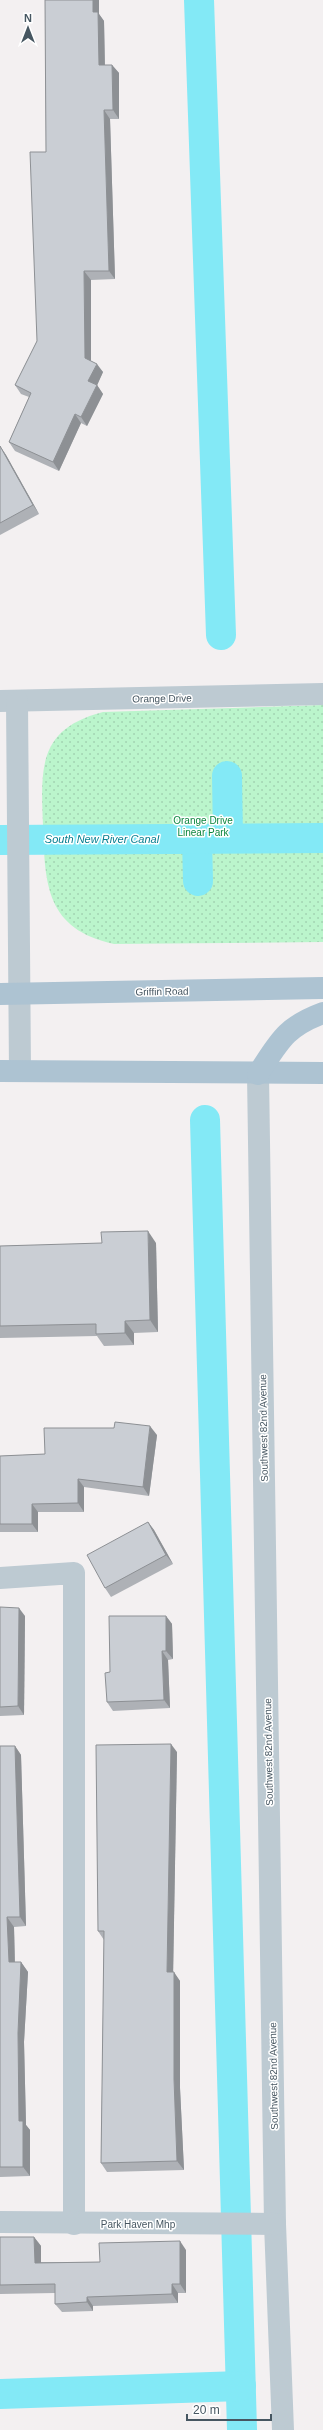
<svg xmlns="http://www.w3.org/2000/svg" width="323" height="2430" viewBox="0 0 323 2430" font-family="Helvetica,sans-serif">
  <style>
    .grass { fill: url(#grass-dots) }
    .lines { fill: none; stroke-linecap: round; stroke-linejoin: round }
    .canal { stroke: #83e9f6; stroke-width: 30 }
    .minor { stroke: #bdcad2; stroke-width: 22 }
    .tertiary { stroke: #bdcad2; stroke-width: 22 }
    .primary { stroke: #adc3d2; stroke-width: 22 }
    .wall { fill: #aeb1b6 }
    .shaded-wall { fill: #8d9094 }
    .building { fill: #caced4; stroke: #8d9094 }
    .labels { text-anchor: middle; stroke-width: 3; stroke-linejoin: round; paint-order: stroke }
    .street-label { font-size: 10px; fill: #465661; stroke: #fff }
    .park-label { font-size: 10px; fill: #0d863f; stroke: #fff }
    .water-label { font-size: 11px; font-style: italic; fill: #047e90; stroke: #fff }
  </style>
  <defs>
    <pattern id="grass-dots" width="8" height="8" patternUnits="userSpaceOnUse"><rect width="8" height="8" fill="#bbf5cc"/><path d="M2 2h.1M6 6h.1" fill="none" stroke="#a2d4b2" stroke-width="1.8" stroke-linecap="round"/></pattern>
  </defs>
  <rect width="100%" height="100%" fill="#f3f0f1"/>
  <path class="grass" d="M 323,705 L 323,942 L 114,944 C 46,929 45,885 43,826 C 41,769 37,729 103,712 Z"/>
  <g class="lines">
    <g class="canal">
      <path d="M 199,0 L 221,635"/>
      <path d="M 227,776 L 228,838"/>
      <path d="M 197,838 L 198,881"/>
      <path d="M 0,840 L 323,838"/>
      <path d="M 205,1120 L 242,2430"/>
      <path d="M 0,2394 L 241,2386"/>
    </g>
    <g class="minor">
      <path d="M 258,1074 L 275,2224 L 283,2430"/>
      <path d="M 0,1578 L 74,1573 L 74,2224"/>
      <path d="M 0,2222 L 275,2224"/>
    </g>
    <g class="tertiary">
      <path d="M 0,701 L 323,694"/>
      <path d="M 17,701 L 20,1071"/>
    </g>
    <g class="primary">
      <path d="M 0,994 L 323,988"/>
      <path d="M 0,1071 L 323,1073"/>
      <path d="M 258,1074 C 279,1042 285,1027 323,1013"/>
    </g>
  </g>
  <g class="wall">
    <path d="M 45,0 L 99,0 L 99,14 L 104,21 L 105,65 L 112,65 L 119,73 L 119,119 L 110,119 L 115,279 L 91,280 L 91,361 L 103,372 L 97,385 L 103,394 L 87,426 L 81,423 L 59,471 L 15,451 L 9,442 L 29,397 L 21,394 L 15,385 L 37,341 L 46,152 Z"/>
    <path d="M 0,446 L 6,455 L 39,514 L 0,535 Z"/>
    <path d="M 156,1243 L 158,1332 L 134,1333 L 134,1345 L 104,1346 L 97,1336 L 0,1338 L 0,1246 Z"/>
    <path d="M 157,1435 L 149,1496 L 84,1487 L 84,1512 L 38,1512 L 38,1532 L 0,1532 L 0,1456 L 45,1454 Z"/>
    <path d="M 148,1522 L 154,1530 L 173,1564 L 111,1597 L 105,1588 Z"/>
    <path d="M 0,1607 L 25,1616 L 24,1715 L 0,1716 Z"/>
    <path d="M 166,1616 L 172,1624 L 173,1659 L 168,1660 L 170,1708 L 113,1711 L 107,1702 L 110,1672 Z"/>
    <path d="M 0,1746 L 15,1746 L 21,1755 L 26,1926 L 14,1927 L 15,1962 L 21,1962 L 28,1972 L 24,2042 L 26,2125 L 30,2130 L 30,2176 L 0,2177 Z"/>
    <path d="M 177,1752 L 173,1972 L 180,1981 L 180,2088 L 184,2170 L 107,2172 L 101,2163 L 104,1940 L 98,1931 Z"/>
    <path d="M 0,2237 L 34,2237 L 41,2246 L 41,2262 L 100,2262 L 186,2250 L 186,2293 L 178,2293 L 178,2303 L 93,2306 L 93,2311 L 62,2312 L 55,2304 L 55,2293 L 0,2294 Z"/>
  </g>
  <g class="shaded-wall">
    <path d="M 93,0 L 99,0 L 99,14 L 104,21 L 105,74 L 99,65 L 93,12 Z"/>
    <path d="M 112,65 L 119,73 L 119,119 L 113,110 Z"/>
    <path d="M 104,110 L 110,119 L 115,279 L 109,271 Z"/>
    <path d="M 84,271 L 91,280 L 91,367 L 85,358 Z"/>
    <path d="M 97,364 L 103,372 L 95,390 L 88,381 Z"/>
    <path d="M 97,385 L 103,394 L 87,426 L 81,417 Z"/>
    <path d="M 75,414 L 81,423 L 59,471 L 53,462 Z"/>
    <path d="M 0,446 L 6,455 L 39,514 L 33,505 Z"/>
    <path d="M 148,1231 L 156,1243 L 158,1332 L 150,1320 Z"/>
    <path d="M 125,1321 L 134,1333 L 134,1345 L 125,1333 Z"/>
    <path d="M 150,1426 L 157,1435 L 149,1496 L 143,1487 Z"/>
    <path d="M 78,1479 L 84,1487 L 84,1512 L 78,1503 Z"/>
    <path d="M 32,1504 L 38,1512 L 38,1532 L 32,1524 Z"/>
    <path d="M 148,1522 L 154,1530 L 173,1564 L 166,1555 Z"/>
    <path d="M 19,1608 L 25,1616 L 24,1715 L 18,1706 Z"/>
    <path d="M 166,1616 L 172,1624 L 173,1659 L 166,1651 Z"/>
    <path d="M 162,1651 L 168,1660 L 170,1708 L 164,1700 Z"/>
    <path d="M 171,1744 L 177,1752 L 173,1981 L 167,1972 Z"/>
    <path d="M 15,1746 L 21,1755 L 26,1926 L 20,1917 Z"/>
    <path d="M 7,1917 L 14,1927 L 15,1972 L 9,1962 Z"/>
    <path d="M 21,1962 L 28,1972 L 24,2042 L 26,2125 L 30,2130 L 30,2176 L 23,2167 L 19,2121 L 18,2033 Z"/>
    <path d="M 174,1972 L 180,1981 L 180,2088 L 184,2170 L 177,2161 L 174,2079 Z"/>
    <path d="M 34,2237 L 41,2246 L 41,2271 L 35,2263 Z"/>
    <path d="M 180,2241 L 186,2250 L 186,2293 L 180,2284 Z"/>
    <path d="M 172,2284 L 178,2293 L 178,2303 L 172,2294 Z"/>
    <path d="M 87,2297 L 93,2306 L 93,2311 L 87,2302 Z"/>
  </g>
  <g class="building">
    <path d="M 45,0 L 93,0 L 93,12 L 98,12 L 99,65 L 112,65 L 113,110 L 104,110 L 109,271 L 84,271 L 85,358 L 97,364 L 88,381 L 97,385 L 81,417 L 75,414 L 53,462 L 9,442 L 31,393 L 15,385 L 37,341 L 30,152 L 46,152 Z"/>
    <path d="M 0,446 L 33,505 L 0,523 Z"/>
    <path d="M 148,1231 L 150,1320 L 125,1321 L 125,1333 L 96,1334 L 96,1324 L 0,1326 L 0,1246 L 102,1243 L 101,1232 Z"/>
    <path d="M 115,1422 L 150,1426 L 143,1487 L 78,1479 L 78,1503 L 32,1504 L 32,1524 L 0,1524 L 0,1456 L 45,1454 L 44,1428 L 114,1428 Z"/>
    <path d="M 148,1522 L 166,1555 L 105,1588 L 87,1555 Z"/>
    <path d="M 0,1607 L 19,1608 L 18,1706 L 0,1707 Z"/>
    <path d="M 109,1616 L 166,1616 L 166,1651 L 162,1651 L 164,1700 L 107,1702 L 105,1673 L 110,1672 Z"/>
    <path d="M 171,1744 L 167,1972 L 174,1972 L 174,2079 L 177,2161 L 101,2163 L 104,1931 L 98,1931 L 96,1745 Z"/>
    <path d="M 0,1746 L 15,1746 L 20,1917 L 7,1917 L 9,1962 L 21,1962 L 18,2033 L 19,2121 L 23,2121 L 23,2167 L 0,2167 Z"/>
    <path d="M 0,2237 L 34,2237 L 35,2263 L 100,2262 L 99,2243 L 180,2241 L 180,2284 L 172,2284 L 172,2294 L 87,2297 L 87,2302 L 55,2304 L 55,2284 L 0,2285 Z"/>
  </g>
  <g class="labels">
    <g class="street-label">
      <text transform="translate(162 698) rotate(-1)" y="4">Orange Drive</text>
      <text transform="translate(162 991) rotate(-1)" y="4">Griffin Road</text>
      <text transform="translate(263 1428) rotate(-91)" y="4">Southwest 82nd Avenue</text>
      <text transform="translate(268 1752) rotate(-91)" y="4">Southwest 82nd Avenue</text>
      <text transform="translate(273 2076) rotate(-91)" y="4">Southwest 82nd Avenue</text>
      <text x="138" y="2228">Park Haven Mhp</text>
    </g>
    <g class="park-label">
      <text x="203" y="824">Orange Drive<tspan x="203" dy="12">Linear Park</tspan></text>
    </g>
    <g class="water-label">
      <text x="102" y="843">South New River Canal</text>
    </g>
  </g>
  <g transform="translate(28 28)" stroke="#ffffff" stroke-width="3" paint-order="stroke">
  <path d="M0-3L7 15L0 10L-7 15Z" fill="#465661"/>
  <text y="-6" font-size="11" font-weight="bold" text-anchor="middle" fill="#465661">N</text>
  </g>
  <path d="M187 2414v6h84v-6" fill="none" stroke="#465661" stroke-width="2"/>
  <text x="193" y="2414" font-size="12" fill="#465661" stroke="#ffffff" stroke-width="3" paint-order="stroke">20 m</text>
</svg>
